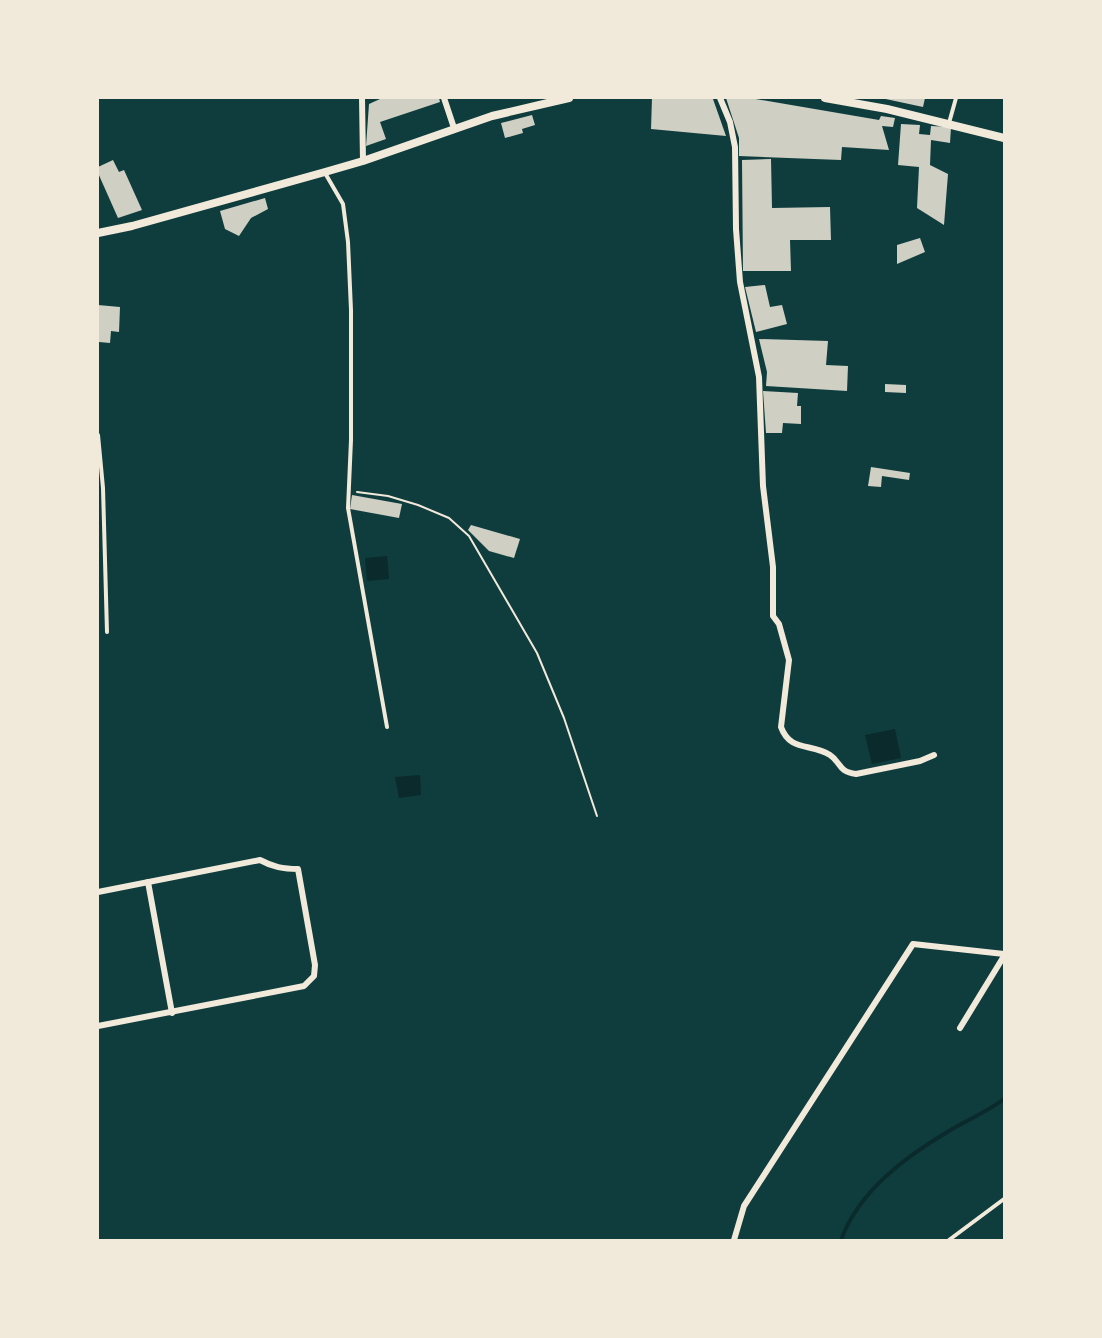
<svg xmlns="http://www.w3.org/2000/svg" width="1102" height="1338" viewBox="0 0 1102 1338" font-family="'Nunito Sans',sans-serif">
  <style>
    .water { fill: #0a2a2b }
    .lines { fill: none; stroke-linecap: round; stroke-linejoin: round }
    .stream { stroke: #0a2a2b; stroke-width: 4 }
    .building { fill: #cfcfc3 }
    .path { stroke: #f1e9da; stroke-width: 2 }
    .service { stroke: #f1e9da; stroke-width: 4 }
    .minor { stroke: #f1e9da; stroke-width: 6 }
    .tertiary { stroke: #f1e9da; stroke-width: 8 }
  </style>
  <rect width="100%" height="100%" fill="#0f3d3e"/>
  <g class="water">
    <path d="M 387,556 L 389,579 L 367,581 L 365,558 Z"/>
    <path d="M 895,729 L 901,758 L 872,764 L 865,735 Z"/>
    <path d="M 420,775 L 421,795 L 399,798 L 395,777 Z"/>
  </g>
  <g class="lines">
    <path class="stream" d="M 841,1240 C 859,1191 905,1157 949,1131 C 967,1120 987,1112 1004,1099"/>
  </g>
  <g class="building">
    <path d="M 379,98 L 439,98 L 440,102 L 380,122 L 386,139 L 366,146 L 369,104 L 380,99 Z"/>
    <path d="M 652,98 L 713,99 L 726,136 L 651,129 Z"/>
    <path d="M 726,98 L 750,98 L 879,120 L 881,116 L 895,118 L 893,127 L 882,126 L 889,150 L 842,147 L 841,160 L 739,156 L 739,138 Z"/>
    <path d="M 881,98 L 925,98 L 923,107 Z"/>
    <path d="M 532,115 L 535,125 L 522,129 L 523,133 L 505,138 L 501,123 Z"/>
    <path d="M 901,124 L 920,125 L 919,134 L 930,135 L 931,126 L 951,127 L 950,143 L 931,140 L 930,165 L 948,174 L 944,225 L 917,208 L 919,167 L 898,165 Z"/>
    <path d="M 771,159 L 772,208 L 830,207 L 831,240 L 790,240 L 791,271 L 743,271 L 742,160 Z"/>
    <path d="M 113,160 L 119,172 L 124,170 L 142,210 L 118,218 L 98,173 L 98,167 Z"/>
    <path d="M 265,198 L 268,209 L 251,218 L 239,236 L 225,229 L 220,211 Z"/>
    <path d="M 920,238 L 925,252 L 897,264 L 897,245 Z"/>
    <path d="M 765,285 L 770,307 L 782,305 L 787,324 L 756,332 L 745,287 Z"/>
    <path d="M 98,305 L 120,307 L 119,332 L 111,331 L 110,343 L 99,342 Z"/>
    <path d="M 759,339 L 828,341 L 826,365 L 848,366 L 847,391 L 766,386 L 767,372 Z"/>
    <path d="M 885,384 L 906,385 L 906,393 L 885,392 Z"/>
    <path d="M 763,391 L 798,393 L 797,406 L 801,406 L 801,424 L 783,423 L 782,433 L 766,433 Z"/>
    <path d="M 871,467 L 910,473 L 909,480 L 882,476 L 881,487 L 868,486 Z"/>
    <path d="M 352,495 L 402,504 L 399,518 L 350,509 Z"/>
    <path d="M 471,525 L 520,539 L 514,558 L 489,551 L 468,530 Z"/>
  </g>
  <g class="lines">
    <path class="path" d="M 357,492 L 388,496 L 418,505 L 449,518 L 469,536 L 537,653 L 564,718 L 597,816"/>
    <g class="service">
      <path d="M 949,123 L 956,98"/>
      <path d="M 325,173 L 343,204 L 348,242 L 351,310 L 351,440 L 348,508 L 387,727"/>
      <path d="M 98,435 L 103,488 L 107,632"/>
      <path d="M 949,1240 L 1004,1199"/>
    </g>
    <g class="minor">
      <path d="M 362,98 L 363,161"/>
      <path d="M 444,98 L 454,128"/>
      <path d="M 720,98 L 730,122 L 735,147 L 736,229 L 740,282 L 759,377 L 763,486 L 773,567 L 773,616 L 779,624 L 789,660 L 781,727 C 790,752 811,743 830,755 C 841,762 838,772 856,774 L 920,761 L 934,755"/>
      <path d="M 148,882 L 172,1013"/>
      <path d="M 98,892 L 260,860 C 273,867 283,869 298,869 L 315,965 L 314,976 L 304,986 L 98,1026"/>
      <path d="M 960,1028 L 1004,956"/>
      <path d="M 734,1240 L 744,1206 L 913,944 L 1004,954"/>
    </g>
    <g class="tertiary">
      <path d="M 825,98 L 887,109 L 1004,138"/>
      <path d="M 98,233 L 132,226 L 325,172 L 363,161 L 492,116 L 569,98"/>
    </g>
  </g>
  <rect width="1102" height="1338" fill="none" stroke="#f1e9da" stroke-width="198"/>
</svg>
